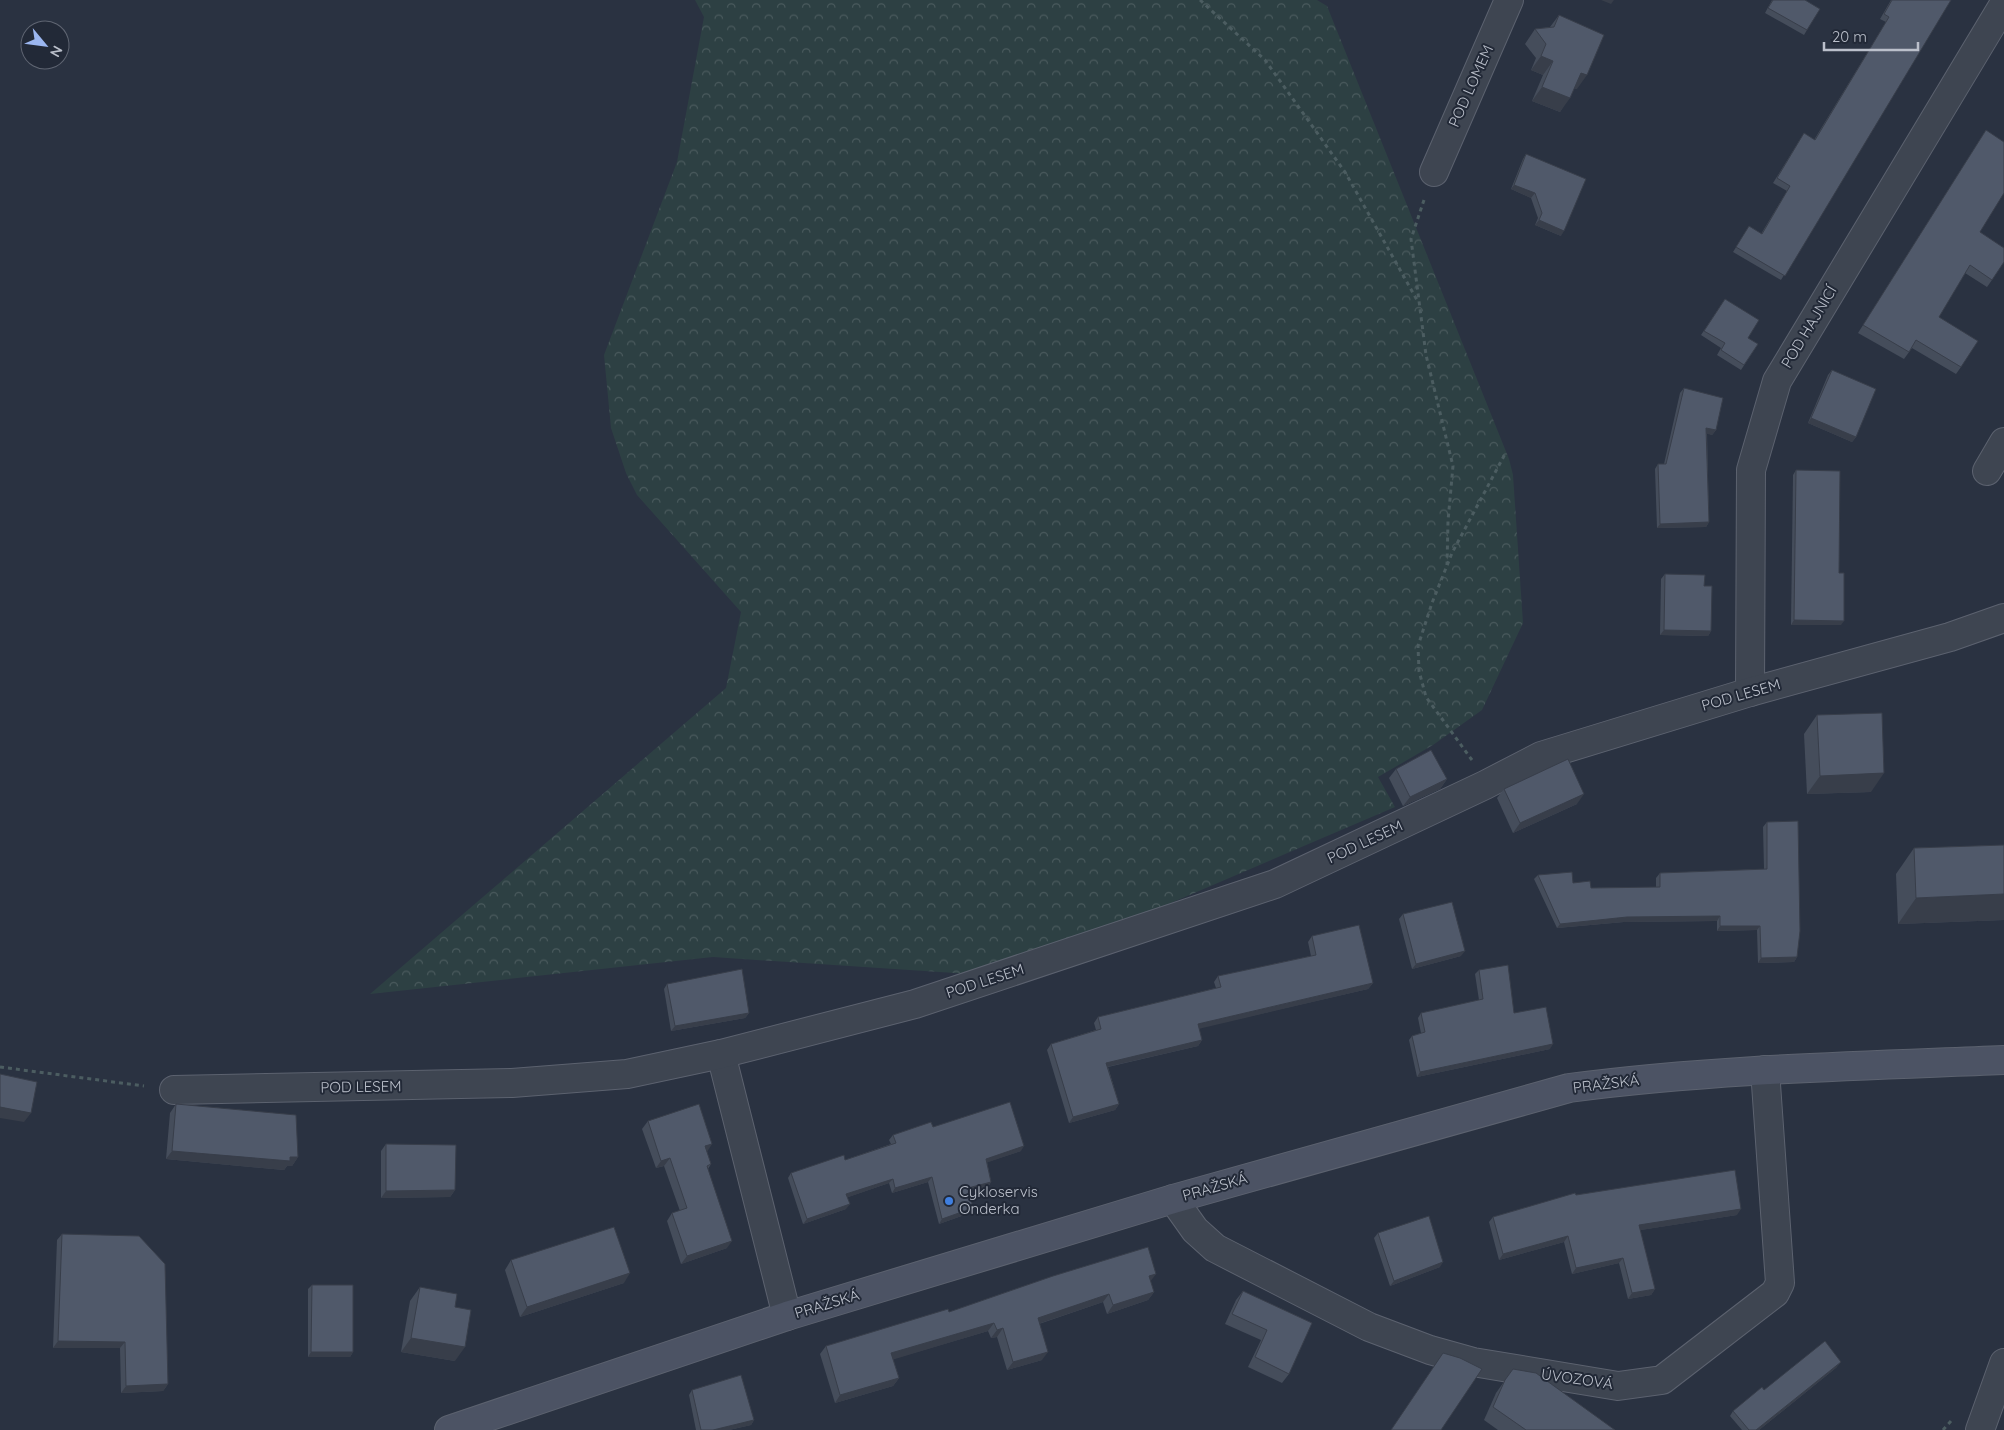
<svg xmlns="http://www.w3.org/2000/svg" width="2004" height="1430" viewBox="0 0 2004 1430" font-family="Quicksand,sans-serif">
  <style>
    .forest { fill: url(#forest-crowns) }
    .lines { fill: none; stroke-linecap: round; stroke-linejoin: round }
    .minor-casing { stroke: #5c626f; stroke-width: 30 }
    .secondary-casing { stroke: #5c626f; stroke-width: 30 }
    .path { stroke: #4c5d61; stroke-width: 3; stroke-dasharray: 4 4; stroke-linecap: butt }
    .minor { stroke: #3e4551; stroke-width: 28 }
    .secondary { stroke: #4c5364; stroke-width: 28 }
    .wall { fill: #454d5b }
    .shaded-wall { fill: #383e4a }
    .building { fill: #50596a; stroke: #383e4a }
    .shop-dot { fill: #3f7fe0; stroke: #222937; stroke-width: 2 }
    .labels { text-anchor: middle; stroke-width: 4; stroke-linejoin: round; paint-order: stroke }
    .street-label { font-size: 15px; fill: #bbc0cb; stroke: #222937 }
    .poi-label { font-size: 15px; fill: #bbc0cb; stroke: #222937; text-anchor: start }
  </style>
  <defs>
    <pattern id="forest-crowns" width="20" height="18" patternUnits="userSpaceOnUse" patternTransform="scale(1.25)"><rect width="20" height="18" fill="#2d4043"/><path d="M2 6a3 3 0 1 1 6 0M12 15a3 3 0 1 1 6 0" fill="none" stroke="#4a5a5d"/></pattern>
  </defs>
  <rect width="100%" height="100%" fill="#2a3241"/>
  <path class="forest" d="M 695,0 L 1317,0 L 1327,6 L 1509,459 L 1513,475 L 1523,623 L 1482,710 L 1433,745 L 1378,777 L 1395,807 L 1000,976 L 713,957 L 370,994 L 726,688 L 741,612 L 637,495 L 626,473 L 611,428 L 604,355 L 677,162 L 704,17 Z"/>
  <g class="lines">
    <defs>
      <g id="minor">
        <path d="M 1434,172 L 1509,0"/>
        <path d="M 1987,471 L 2004,442"/>
        <path d="M 1750,692 L 1751,470 L 1777,381 L 2004,4"/>
        <path d="M 721,1054 L 787,1316"/>
        <path d="M 174,1090 L 512,1083 L 627,1074 L 721,1054 L 915,1004 L 1275,884 L 1485,785 L 1541,756 L 1750,692 L 1950,637 L 2004,618"/>
        <path d="M 1173,1199 L 1195,1230 L 1215,1248 L 1369,1327 L 1430,1350 L 1473,1362 L 1618,1386 L 1662,1380 L 1775,1293 L 1780,1283 L 1765,1070"/>
        <path d="M 1980,1430 L 2004,1363"/>
      </g>
      <path id="secondary" d="M 449,1430 L 787,1316 L 1173,1199 L 1569,1088 C 1713,1069 1859,1066 2004,1060"/>
    </defs>
    <use href="#minor" class="minor-casing"/>
    <use href="#secondary" class="secondary-casing"/>
    <g class="path">
      <path d="M 1200,0 L 1265,60 L 1345,172 L 1417,300"/>
      <path d="M 1424,200 L 1411,239 L 1426,355 L 1453,466 L 1448,521 L 1447,565"/>
      <path d="M 1472,760 L 1426,697 L 1419,671 L 1418,646 L 1432,603 L 1452,553 L 1505,454"/>
      <path d="M 0,1067 L 144,1086"/>
      <path d="M 1943,1430 L 1951,1421"/>
    </g>
    <use href="#minor" class="minor"/>
    <use href="#secondary" class="secondary"/>
  </g>
  <g class="wall">
    <path d="M 1772,0 L 1807,30 L 1804,35 L 1765,13 Z"/>
    <path d="M 1891,0 L 1951,0 L 1781,280 L 1733,252 L 1746,231 L 1761,234 L 1787,191 L 1773,183 L 1804,133 L 1814,140 L 1886,22 L 1880,19 Z"/>
    <path d="M 1559,15 L 1577,89 L 1574,88 L 1560,112 L 1532,101 L 1543,75 L 1531,70 L 1536,58 L 1525,44 L 1535,29 L 1550,27 Z"/>
    <path d="M 1986,130 L 1980,232 L 1992,280 L 1987,287 L 1965,273 L 1939,317 L 1961,367 L 1956,374 L 1912,348 L 1904,359 L 1858,333 Z"/>
    <path d="M 1526,154 L 1561,236 L 1535,225 L 1538,218 L 1531,198 L 1511,189 L 1523,159 Z"/>
    <path d="M 1725,299 L 1748,338 L 1758,344 L 1741,370 L 1717,355 L 1721,348 L 1701,335 Z"/>
    <path d="M 1832,370 L 1856,437 L 1852,442 L 1808,423 L 1828,375 Z"/>
    <path d="M 1684,388 L 1716,430 L 1712,435 L 1707,433 L 1709,522 L 1706,527 L 1657,528 L 1655,469 L 1658,464 L 1664,464 L 1680,393 Z"/>
    <path d="M 1796,470 L 1839,573 L 1841,625 L 1791,625 L 1793,475 Z"/>
    <path d="M 1665,574 L 1704,586 L 1711,631 L 1708,636 L 1660,635 L 1661,579 Z"/>
    <path d="M 1817,715 L 1871,792 L 1807,794 L 1804,734 Z"/>
    <path d="M 1396,769 L 1447,779 L 1440,789 L 1403,806 L 1389,778 Z"/>
    <path d="M 1504,789 L 1577,804 L 1513,833 L 1497,798 Z"/>
    <path d="M 1767,822 L 1797,957 L 1794,962 L 1758,963 L 1757,930 L 1717,931 L 1717,921 L 1624,922 L 1557,928 L 1534,879 L 1538,875 L 1591,888 L 1656,887 L 1656,878 L 1660,873 L 1764,869 L 1763,827 Z"/>
    <path d="M 2004,845 L 2004,920 L 1898,924 L 1896,874 L 1914,848 Z"/>
    <path d="M 1403,914 L 1461,956 L 1412,969 L 1399,919 Z"/>
    <path d="M 1312,936 L 1373,983 L 1368,989 L 1199,1028 L 1202,1040 L 1198,1046 L 1108,1067 L 1119,1104 L 1115,1110 L 1069,1123 L 1047,1050 L 1051,1044 L 1096,1030 L 1094,1023 L 1098,1017 L 1216,988 L 1214,982 L 1218,976 L 1311,956 L 1308,942 Z"/>
    <path d="M 1479,970 L 1514,1013 L 1550,1049 L 1417,1077 L 1409,1040 L 1412,1036 L 1421,1033 L 1418,1018 L 1421,1013 L 1479,1000 L 1475,974 Z"/>
    <path d="M 667,984 L 749,1013 L 745,1018 L 671,1031 L 664,989 Z"/>
    <path d="M 176,1104 L 298,1157 L 292,1166 L 287,1166 L 284,1170 L 166,1159 L 170,1113 Z"/>
    <path d="M 648,1121 L 707,1152 L 711,1164 L 708,1169 L 727,1248 L 681,1264 L 667,1221 L 672,1213 L 680,1211 L 664,1166 L 656,1168 L 642,1129 Z"/>
    <path d="M 933,1127 L 1021,1151 L 987,1162 L 991,1182 L 988,1187 L 969,1191 L 973,1208 L 970,1213 L 939,1224 L 928,1182 L 892,1193 L 889,1183 L 848,1197 L 846,1209 L 803,1224 L 788,1178 L 791,1173 L 845,1160 L 891,1144 L 889,1140 L 893,1135 Z"/>
    <path d="M 386,1144 L 455,1190 L 450,1197 L 381,1198 L 381,1151 Z"/>
    <path d="M 1576,1195 L 1737,1215 L 1640,1230 L 1655,1289 L 1651,1295 L 1628,1299 L 1619,1263 L 1572,1274 L 1564,1242 L 1499,1260 L 1489,1222 L 1493,1217 Z"/>
    <path d="M 1378,1233 L 1440,1267 L 1390,1286 L 1374,1238 Z"/>
    <path d="M 62,1234 L 168,1384 L 163,1391 L 121,1393 L 120,1348 L 53,1348 L 57,1240 Z"/>
    <path d="M 511,1260 L 624,1283 L 520,1317 L 505,1270 Z"/>
    <path d="M 1150,1282 L 1154,1292 L 1148,1300 L 1107,1314 L 1103,1302 L 1039,1324 L 1042,1360 L 1007,1370 L 997,1337 L 991,1338 L 988,1331 L 893,1359 L 899,1378 L 893,1386 L 835,1403 L 820,1354 L 826,1346 L 949,1312 Z"/>
    <path d="M 312,1285 L 353,1352 L 350,1357 L 308,1357 L 308,1289 Z"/>
    <path d="M 420,1287 L 455,1307 L 455,1361 L 401,1352 L 410,1301 Z"/>
    <path d="M 1243,1291 L 1312,1323 L 1289,1374 L 1282,1383 L 1248,1367 L 1261,1340 L 1225,1324 L 1236,1300 Z"/>
    <path d="M 1837,1367 L 1759,1430 L 1742,1430 L 1730,1416 L 1733,1411 L 1764,1390 Z"/>
    <path d="M 1513,1369 L 1615,1430 L 1498,1430 L 1484,1420 L 1496,1393 Z"/>
    <path d="M 692,1390 L 754,1420 L 751,1425 L 729,1430 L 696,1430 L 689,1395 Z"/>
  </g>
  <g class="shaded-wall">
    <path d="M 1601,0 L 1614,0 L 1611,4 Z"/>
    <path d="M 1541,56 L 1553,61 L 1543,75 L 1531,70 Z"/>
    <path d="M 1581,73 L 1587,75 L 1577,89 L 1571,87 Z"/>
    <path d="M 1542,87 L 1570,98 L 1560,112 L 1532,101 Z"/>
    <path d="M 1514,185 L 1535,193 L 1531,198 L 1511,189 Z"/>
    <path d="M 1539,220 L 1564,231 L 1561,236 L 1535,225 Z"/>
    <path d="M 1811,418 L 1856,437 L 1852,442 L 1808,423 Z"/>
    <path d="M 1706,428 L 1716,430 L 1712,435 L 1703,433 Z"/>
    <path d="M 1709,522 L 1706,527 L 1657,528 L 1660,524 Z"/>
    <path d="M 1794,620 L 1844,621 L 1841,625 L 1791,625 Z"/>
    <path d="M 1664,630 L 1711,631 L 1708,636 L 1660,635 Z"/>
    <path d="M 1884,773 L 1871,792 L 1807,794 L 1820,776 Z"/>
    <path d="M 1447,779 L 1440,789 L 1403,806 L 1410,797 Z"/>
    <path d="M 1584,794 L 1577,804 L 1513,833 L 1520,823 Z"/>
    <path d="M 2004,894 L 2004,920 L 1898,924 L 1916,898 Z"/>
    <path d="M 1720,916 L 1717,921 L 1624,922 L 1557,928 L 1560,924 L 1627,917 Z"/>
    <path d="M 1720,926 L 1760,926 L 1757,930 L 1717,931 Z"/>
    <path d="M 1465,951 L 1461,956 L 1412,969 L 1416,964 Z"/>
    <path d="M 1797,957 L 1794,962 L 1758,963 L 1761,958 Z"/>
    <path d="M 1373,983 L 1368,989 L 1194,1030 L 1198,1024 Z"/>
    <path d="M 749,1013 L 745,1018 L 671,1031 L 675,1026 Z"/>
    <path d="M 1202,1040 L 1198,1046 L 1102,1068 L 1106,1063 Z"/>
    <path d="M 1553,1044 L 1550,1049 L 1417,1077 L 1420,1072 Z"/>
    <path d="M 1119,1104 L 1115,1110 L 1069,1123 L 1073,1117 Z"/>
    <path d="M 0,1107 L 31,1113 L 24,1122 L 0,1118 Z"/>
    <path d="M 712,1144 L 707,1152 L 705,1146 Z"/>
    <path d="M 1024,1146 L 1021,1151 L 983,1164 L 986,1159 Z"/>
    <path d="M 172,1151 L 290,1157 L 298,1157 L 292,1166 L 287,1166 L 284,1170 L 166,1159 Z"/>
    <path d="M 670,1158 L 664,1166 L 656,1168 L 661,1161 Z"/>
    <path d="M 932,1177 L 928,1182 L 892,1193 L 895,1188 Z"/>
    <path d="M 893,1179 L 889,1183 L 843,1199 L 846,1194 Z"/>
    <path d="M 991,1182 L 988,1187 L 965,1192 L 968,1188 Z"/>
    <path d="M 455,1190 L 450,1197 L 381,1198 L 386,1191 Z"/>
    <path d="M 850,1204 L 846,1209 L 803,1224 L 807,1219 Z"/>
    <path d="M 973,1208 L 970,1213 L 939,1224 L 942,1219 Z"/>
    <path d="M 1741,1209 L 1737,1215 L 1635,1231 L 1639,1225 Z"/>
    <path d="M 1568,1236 L 1564,1242 L 1499,1260 L 1503,1254 Z"/>
    <path d="M 732,1241 L 727,1248 L 681,1264 L 687,1256 Z"/>
    <path d="M 1623,1258 L 1619,1263 L 1572,1274 L 1576,1268 Z"/>
    <path d="M 1443,1262 L 1440,1267 L 1390,1286 L 1394,1281 Z"/>
    <path d="M 630,1273 L 624,1283 L 520,1317 L 527,1307 Z"/>
    <path d="M 1156,1274 L 1150,1282 L 1149,1276 Z"/>
    <path d="M 1655,1289 L 1651,1295 L 1628,1299 L 1632,1293 Z"/>
    <path d="M 1154,1292 L 1148,1300 L 1107,1314 L 1113,1305 Z"/>
    <path d="M 1109,1294 L 1103,1302 L 1032,1326 L 1038,1318 Z"/>
    <path d="M 994,1323 L 988,1331 L 885,1362 L 891,1353 Z"/>
    <path d="M 1003,1328 L 997,1337 L 991,1338 L 997,1330 Z"/>
    <path d="M 411,1338 L 465,1347 L 455,1361 L 401,1352 Z"/>
    <path d="M 58,1341 L 125,1342 L 120,1348 L 53,1348 Z"/>
    <path d="M 311,1352 L 353,1352 L 350,1357 L 308,1357 Z"/>
    <path d="M 1048,1352 L 1042,1360 L 1007,1370 L 1013,1362 Z"/>
    <path d="M 1841,1362 L 1837,1367 L 1759,1430 L 1756,1430 Z"/>
    <path d="M 899,1378 L 893,1386 L 835,1403 L 840,1395 Z"/>
    <path d="M 168,1384 L 163,1391 L 121,1393 L 126,1386 Z"/>
    <path d="M 754,1420 L 751,1425 L 729,1430 L 713,1430 Z"/>
  </g>
  <g class="building">
    <path d="M 1773,0 L 1805,0 L 1820,9 L 1807,30 L 1768,8 Z"/>
    <path d="M 1892,0 L 1951,0 L 1785,276 L 1736,247 L 1749,226 L 1762,234 L 1790,186 L 1777,178 L 1804,133 L 1815,140 L 1889,17 L 1884,14 Z"/>
    <path d="M 1559,15 L 1604,35 L 1587,75 L 1581,73 L 1570,98 L 1542,87 L 1553,61 L 1541,56 L 1546,44 L 1535,29 L 1554,27 Z"/>
    <path d="M 1986,130 L 2004,142 L 2004,193 L 1980,232 L 2004,248 L 2004,262 L 1992,280 L 1970,265 L 1939,317 L 1978,341 L 1961,367 L 1916,340 L 1909,352 L 1863,325 Z"/>
    <path d="M 1526,154 L 1586,179 L 1564,231 L 1539,220 L 1542,213 L 1535,193 L 1514,185 Z"/>
    <path d="M 1725,299 L 1759,320 L 1748,338 L 1758,344 L 1744,365 L 1721,350 L 1725,343 L 1704,331 Z"/>
    <path d="M 1832,370 L 1876,389 L 1856,437 L 1811,418 Z"/>
    <path d="M 1684,388 L 1723,398 L 1716,430 L 1706,428 L 1709,522 L 1660,524 L 1658,464 L 1666,464 Z"/>
    <path d="M 1796,470 L 1840,471 L 1839,573 L 1844,573 L 1844,621 L 1794,620 Z"/>
    <path d="M 1665,574 L 1705,575 L 1704,586 L 1712,586 L 1711,631 L 1664,630 Z"/>
    <path d="M 1882,713 L 1884,773 L 1820,776 L 1817,715 Z"/>
    <path d="M 1431,750 L 1447,779 L 1410,797 L 1396,769 Z"/>
    <path d="M 1568,759 L 1584,794 L 1520,823 L 1504,789 Z"/>
    <path d="M 1798,821 L 1800,931 L 1797,957 L 1761,958 L 1760,926 L 1720,926 L 1720,916 L 1627,917 L 1560,924 L 1538,875 L 1572,872 L 1573,883 L 1590,881 L 1591,888 L 1660,887 L 1660,873 L 1767,869 L 1767,822 Z"/>
    <path d="M 2004,845 L 2004,894 L 1916,898 L 1914,848 Z"/>
    <path d="M 1452,902 L 1465,951 L 1416,964 L 1403,914 Z"/>
    <path d="M 1359,925 L 1373,983 L 1198,1024 L 1202,1040 L 1106,1063 L 1119,1104 L 1073,1117 L 1051,1044 L 1101,1029 L 1098,1017 L 1221,987 L 1218,976 L 1316,955 L 1312,936 Z"/>
    <path d="M 1508,965 L 1514,1013 L 1546,1007 L 1553,1044 L 1420,1072 L 1412,1036 L 1425,1032 L 1421,1013 L 1483,999 L 1479,970 Z"/>
    <path d="M 742,969 L 749,1013 L 675,1026 L 667,984 Z"/>
    <path d="M 0,1074 L 37,1082 L 31,1113 L 0,1107 Z"/>
    <path d="M 1010,1102 L 1024,1146 L 986,1159 L 991,1182 L 968,1188 L 973,1208 L 942,1219 L 932,1177 L 895,1188 L 893,1179 L 846,1194 L 850,1204 L 807,1219 L 791,1173 L 844,1155 L 845,1160 L 896,1143 L 893,1135 L 931,1122 L 933,1127 Z"/>
    <path d="M 176,1104 L 296,1115 L 298,1157 L 290,1157 L 290,1161 L 172,1151 Z"/>
    <path d="M 699,1104 L 712,1144 L 705,1146 L 711,1164 L 707,1166 L 732,1241 L 687,1256 L 672,1213 L 687,1208 L 670,1158 L 661,1161 L 648,1121 Z"/>
    <path d="M 386,1144 L 456,1145 L 455,1190 L 386,1191 Z"/>
    <path d="M 1735,1170 L 1741,1209 L 1639,1225 L 1655,1289 L 1632,1293 L 1623,1258 L 1576,1268 L 1568,1236 L 1503,1254 L 1493,1217 L 1575,1193 L 1576,1195 Z"/>
    <path d="M 1429,1216 L 1443,1262 L 1394,1281 L 1378,1233 Z"/>
    <path d="M 614,1227 L 630,1273 L 527,1307 L 511,1260 Z"/>
    <path d="M 62,1234 L 139,1236 L 165,1264 L 168,1384 L 126,1386 L 125,1342 L 58,1341 Z"/>
    <path d="M 1148,1247 L 1156,1274 L 1149,1276 L 1154,1292 L 1113,1305 L 1109,1294 L 1038,1318 L 1048,1352 L 1013,1362 L 1003,1328 L 997,1330 L 994,1323 L 891,1353 L 899,1378 L 840,1395 L 826,1346 L 948,1309 L 949,1312 L 1053,1276 Z"/>
    <path d="M 312,1285 L 353,1285 L 353,1352 L 311,1352 Z"/>
    <path d="M 420,1287 L 457,1294 L 455,1307 L 471,1310 L 465,1347 L 411,1338 Z"/>
    <path d="M 1243,1291 L 1312,1323 L 1289,1374 L 1255,1357 L 1267,1330 L 1232,1314 Z"/>
    <path d="M 1825,1341 L 1841,1362 L 1756,1430 L 1749,1430 L 1733,1411 L 1762,1387 L 1764,1390 Z"/>
    <path d="M 1443,1353 L 1460,1358 L 1482,1369 L 1441,1430 L 1391,1430 Z"/>
    <path d="M 1513,1369 L 1536,1373 L 1615,1430 L 1526,1430 L 1493,1407 L 1505,1380 Z"/>
    <path d="M 741,1375 L 754,1420 L 713,1430 L 701,1430 L 692,1390 Z"/>
  </g>
  <circle class="shop-dot" cx="949" cy="1201" r="5"/>
  <g class="labels">
    <g class="street-label">
      <text transform="translate(1471 86) rotate(-66)" y="5">POD LOMEM</text>
      <text transform="translate(1809 327) rotate(-59)" y="5">POD HAJNICÍ</text>
      <text transform="translate(1741 695) rotate(-16)" y="5">POD LESEM</text>
      <text transform="translate(1365 842) rotate(-25)" y="5">POD LESEM</text>
      <text transform="translate(985 981) rotate(-18)" y="5">POD LESEM</text>
      <text transform="translate(1606 1084) rotate(-7)" y="5">PRAŽSKÁ</text>
      <text transform="translate(361 1087) rotate(-1)" y="5">POD LESEM</text>
      <text transform="translate(1215 1187) rotate(-16)" y="5">PRAŽSKÁ</text>
      <text transform="translate(827 1304) rotate(-17)" y="5">PRAŽSKÁ</text>
      <text transform="translate(1577 1379) rotate(8)" y="5">ÚVOZOVÁ</text>
    </g>
    <g class="poi-label">
      <text x="959" y="1197">Cykloservis<tspan x="959" dy="17">Onderka</tspan></text>
    </g>
  </g>
  <g transform="translate(45 45) rotate(119)"><circle r="24" fill="#222937" stroke="#5f6572"/>
  <path d="M0-4L9 19L0 12L-9 19Z" fill="#9bb6f0"/>
  <text y="-8" font-size="14" font-weight="bold" text-anchor="middle" fill="#bbc0cb">N</text>
  </g>
  <path d="M1824 42v8h94v-8" fill="none" stroke="#bbc0cb" stroke-width="2.5"/>
  <text x="1832" y="42" font-size="15" fill="#bbc0cb" stroke="#222937" stroke-width="4" paint-order="stroke">20 m</text>
</svg>
